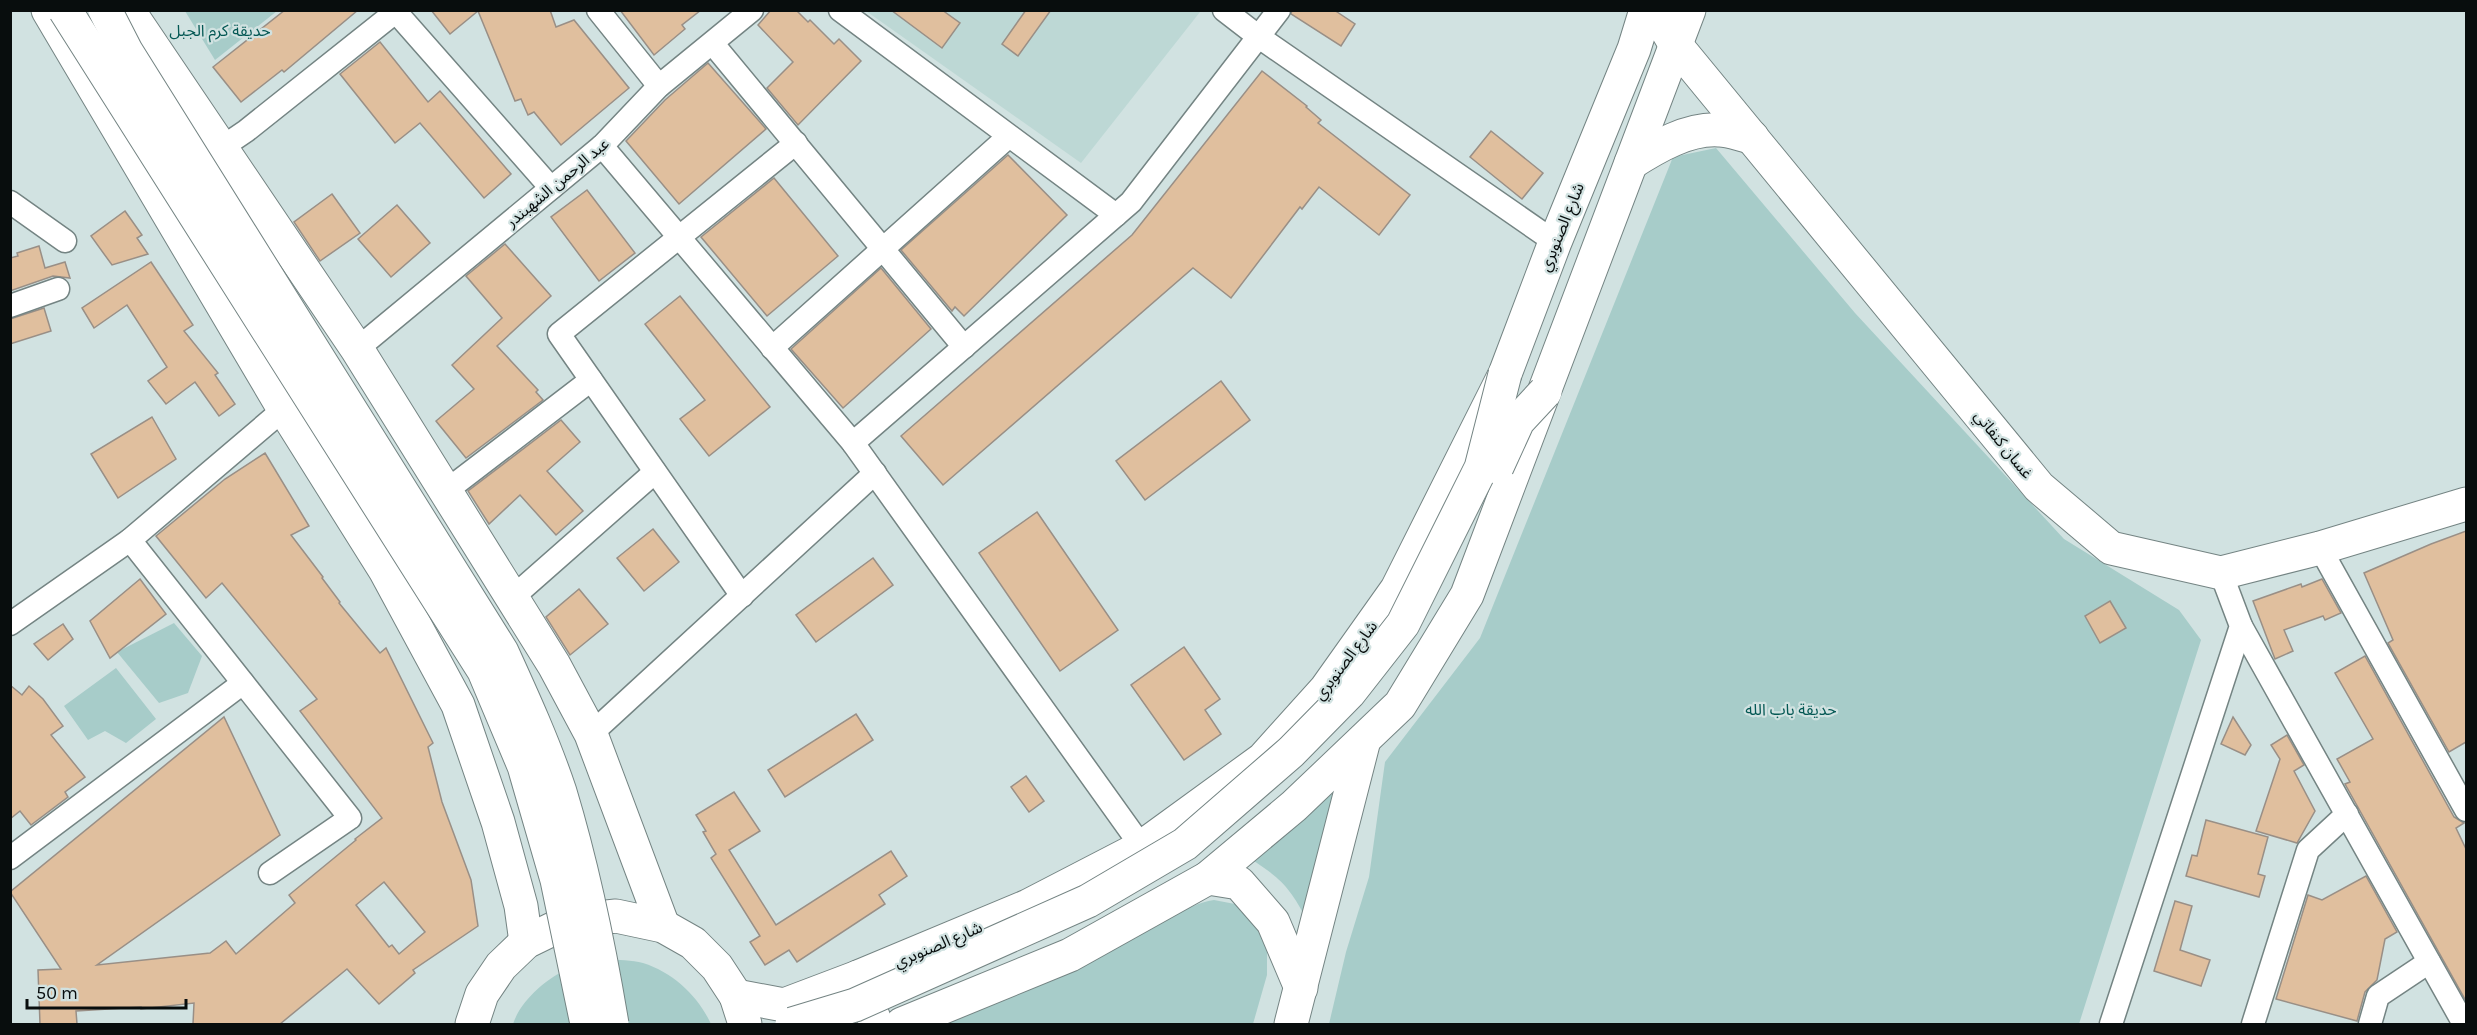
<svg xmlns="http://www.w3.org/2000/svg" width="2477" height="1035" viewBox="0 0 2477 1035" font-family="Karla,'Noto Sans Arabic',sans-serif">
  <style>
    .built { fill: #bdd8d5 }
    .green { fill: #a7ccc9 }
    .building { fill: #e0bf9e; stroke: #998f86; stroke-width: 1.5; fill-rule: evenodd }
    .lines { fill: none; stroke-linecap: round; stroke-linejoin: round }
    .street-casing { stroke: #748483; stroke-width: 25 }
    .secondary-casing { stroke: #748483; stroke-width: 35 }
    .primary-casing { stroke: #748483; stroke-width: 35 }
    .street { stroke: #fff; stroke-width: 22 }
    .secondary { stroke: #fff; stroke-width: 33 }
    .primary { stroke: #fff; stroke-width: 33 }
    .primary-bridge-casing { stroke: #748483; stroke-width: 35; stroke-linecap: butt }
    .primary-bridge { stroke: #fff; stroke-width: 33 }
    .labels { text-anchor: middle; stroke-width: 4.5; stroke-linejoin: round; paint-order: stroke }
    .park-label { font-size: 16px; fill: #045854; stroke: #d1e2e1 }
    .street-label { font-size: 16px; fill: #080d0d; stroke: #d1e2e1 }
  </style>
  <rect width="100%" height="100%" fill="#d1e2e1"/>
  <path class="built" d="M 1199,10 L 1200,12 L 1081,163 L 866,11 Z"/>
  <g class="green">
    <path d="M 185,11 L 277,11 L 215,60 Z"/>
    <path d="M 1716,148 L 1855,313 L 2064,539 L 2179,610 L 2201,640 L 2079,1024 L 1329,1024 L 1346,952 L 1369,877 L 1385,762 L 1480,638 L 1673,157 Z"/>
    <path d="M 174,623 L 202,656 L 188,693 L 159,703 L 117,652 Z"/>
    <path d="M 116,668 L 156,719 L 126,743 L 105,731 L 88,740 L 64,706 Z"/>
    <path d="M 1341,786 L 1307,920 C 1291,890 1283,880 1254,861 Z"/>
    <path d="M 1214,900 L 1240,905 L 1256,921 L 1267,946 L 1267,975 L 1253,1024 L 937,1024 C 1003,998 1067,970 1132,939 C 1160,926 1184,905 1214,900 Z"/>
    <path d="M 606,959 C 618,960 632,960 643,963 C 674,973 698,996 711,1024 L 513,1024 C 521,1000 546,979 569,968 C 580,963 594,962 606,959 Z"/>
  </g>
  <g class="building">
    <path d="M 285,10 L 358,10 L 284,72 L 282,70 L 241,102 L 213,67 Z"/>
    <path d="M 431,10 L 550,10 L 556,27 L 574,20 L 629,88 L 561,145 L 534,112 L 528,115 L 521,99 L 515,101 L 478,11 L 450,34 Z"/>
    <path d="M 620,10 L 701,10 L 682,25 L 685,29 L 654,55 Z"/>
    <path d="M 771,10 L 796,10 L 808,22 L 810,20 L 834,44 L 839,39 L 861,61 L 798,125 L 767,88 L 793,62 L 758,25 Z"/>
    <path d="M 891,10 L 942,10 L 960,23 L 942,48 Z"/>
    <path d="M 1026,10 L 1051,10 L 1018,56 L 1002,44 Z"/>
    <path d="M 1292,10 L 1334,10 L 1355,24 L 1341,46 L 1291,14 Z"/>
    <path d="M 380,42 L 428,102 L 440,91 L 511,174 L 484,198 L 420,123 L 395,143 L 340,74 Z"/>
    <path d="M 708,63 L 766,129 L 679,204 L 626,141 L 665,100 Z"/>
    <path d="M 1262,71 L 1307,106 L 1306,107 L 1321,120 L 1318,123 L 1410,195 L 1379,235 L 1319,187 L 1302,209 L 1300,207 L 1231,298 L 1193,268 L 943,485 L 901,436 L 1132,235 Z"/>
    <path d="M 1491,131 L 1543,173 L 1522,199 L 1470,157 Z"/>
    <path d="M 1008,155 L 1067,215 L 964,316 L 955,307 L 952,311 L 901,250 Z"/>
    <path d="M 774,178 L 838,256 L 767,316 L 701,237 Z"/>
    <path d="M 587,190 L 635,253 L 599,281 L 551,217 Z"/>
    <path d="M 332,194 L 360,233 L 320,261 L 294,222 Z"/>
    <path d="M 397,205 L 430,243 L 391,277 L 358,239 Z"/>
    <path d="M 125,211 L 142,235 L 137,238 L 148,254 L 112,265 L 91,236 Z"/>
    <path d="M 505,244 L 551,296 L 497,346 L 538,390 L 536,392 L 543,400 L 466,458 L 436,421 L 474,389 L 452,365 L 502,318 L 466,276 Z"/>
    <path d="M 39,246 L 45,268 L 65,262 L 70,278 L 53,276 L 10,291 L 10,258 L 18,256 L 17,253 Z"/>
    <path d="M 151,262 L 193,325 L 184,331 L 218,373 L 215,375 L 235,404 L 219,416 L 195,382 L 166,404 L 148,381 L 167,367 L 127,305 L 94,328 L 82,308 Z"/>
    <path d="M 881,268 L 931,329 L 843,408 L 791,349 Z"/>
    <path d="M 680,296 L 770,407 L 709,456 L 680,419 L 705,400 L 645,324 Z"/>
    <path d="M 44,308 L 51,331 L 10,344 L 10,319 Z"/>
    <path d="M 1221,381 L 1250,420 L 1145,500 L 1116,461 Z"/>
    <path d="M 152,417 L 176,459 L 118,498 L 91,454 Z"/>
    <path d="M 561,420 L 580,442 L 547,471 L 583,511 L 556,535 L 520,495 L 489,524 L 468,491 Z"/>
    <path d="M 265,453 L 309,526 L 291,535 L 323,577 L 322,578 L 340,602 L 339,603 L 380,653 L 386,648 L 433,743 L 428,747 L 442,802 L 471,880 L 478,926 L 413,970 L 415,973 L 379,1004 L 347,969 L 280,1024 L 193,1024 L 194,1003 L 141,1009 L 141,1007 L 76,1011 L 77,1024 L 40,1024 L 38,970 L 61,969 L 10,892 L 224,717 L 280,835 L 97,965 L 210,953 L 226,941 L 236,954 L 295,903 L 289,895 L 356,840 L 355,839 L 382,818 L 300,711 L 317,699 L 222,583 L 206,598 L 156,536 L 225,479 ZM 384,882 L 425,932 L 399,954 L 392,945 L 389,947 L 356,905 Z"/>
    <path d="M 1037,512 L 1118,630 L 1060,671 L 979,553 Z"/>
    <path d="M 653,529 L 679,562 L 644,591 L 617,558 Z"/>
    <path d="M 2466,531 L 2466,742 L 2449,752 L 2388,643 L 2393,640 L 2364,573 L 2431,544 Z"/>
    <path d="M 873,558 L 893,585 L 816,642 L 796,615 Z"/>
    <path d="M 140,579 L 166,614 L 110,658 L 90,621 Z"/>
    <path d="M 2322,579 L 2341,613 L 2325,620 L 2323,616 L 2284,630 L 2293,651 L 2275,659 L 2253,601 L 2301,584 L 2302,587 Z"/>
    <path d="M 579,589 L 608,624 L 570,655 L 546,617 Z"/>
    <path d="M 2110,601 L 2126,628 L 2100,643 L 2085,616 Z"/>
    <path d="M 63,624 L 73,639 L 48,660 L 34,644 Z"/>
    <path d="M 1184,647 L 1220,699 L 1205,710 L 1221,734 L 1184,760 L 1131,685 Z"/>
    <path d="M 2365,656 L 2454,817 L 2464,823 L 2456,828 L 2466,849 L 2466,1001 L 2345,784 L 2350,782 L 2337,759 L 2373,739 L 2335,673 Z"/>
    <path d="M 10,685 L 22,695 L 29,686 L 43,699 L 63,726 L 51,735 L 85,777 L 65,792 L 68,797 L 31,825 L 20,811 L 10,819 Z"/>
    <path d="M 856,714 L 873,740 L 785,797 L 768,770 Z"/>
    <path d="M 2233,717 L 2251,745 L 2245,755 L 2221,744 Z"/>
    <path d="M 2287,735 L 2304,765 L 2294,771 L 2315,811 L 2297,843 L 2256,831 L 2280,759 L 2271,745 Z"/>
    <path d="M 1026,776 L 1044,801 L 1029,812 L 1011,787 Z"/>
    <path d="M 734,792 L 760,831 L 729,850 L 776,925 L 891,851 L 907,876 L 879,895 L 885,904 L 797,962 L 789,950 L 765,965 L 750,942 L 760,936 L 711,858 L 716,854 L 703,832 L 706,831 L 696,815 Z"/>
    <path d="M 2206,820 L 2268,837 L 2258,874 L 2265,876 L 2259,897 L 2186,876 L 2192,855 L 2197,856 Z"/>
    <path d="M 2366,876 L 2397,932 L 2385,939 L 2377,980 L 2365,992 L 2357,1021 L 2276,999 L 2308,895 L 2322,900 Z"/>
    <path d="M 2175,901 L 2192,906 L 2180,950 L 2210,960 L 2201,986 L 2154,971 Z"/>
  </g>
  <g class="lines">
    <defs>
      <g id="street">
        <path d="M 598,10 L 659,86"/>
        <path d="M 840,10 L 1116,215"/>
        <path d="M 1224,10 L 1259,37 L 1555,242"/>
        <path d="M 396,12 L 551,188"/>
        <path d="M 713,44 L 964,347"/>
        <path d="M 602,146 L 853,443 L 1142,847"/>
        <path d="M 221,148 L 246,131 L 398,10"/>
        <path d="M 10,202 L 65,241"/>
        <path d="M 10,306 L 58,289"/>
        <path d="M 772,348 L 1008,137"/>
        <path d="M 357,349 L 602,146 L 659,86 L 752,10"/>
        <path d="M 853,443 L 1131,202 L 1279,10"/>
        <path d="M 446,491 L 591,380"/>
        <path d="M 130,540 L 350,818 L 270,873"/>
        <path d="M 2320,548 L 2466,810"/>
        <path d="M 742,596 L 559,334 L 796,143"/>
        <path d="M 512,598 L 655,472"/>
        <path d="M 10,624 L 130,540 L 284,409"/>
        <path d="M 2241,626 L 2464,1024"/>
        <path d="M 591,734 L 875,473"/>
        <path d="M 10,858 L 243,683"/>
        <path d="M 2111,1024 L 2241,626 L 2221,573"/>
        <path d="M 2253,1024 L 2308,850 L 2347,814"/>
        <path d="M 2370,1024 L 2378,996 L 2429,962"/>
      </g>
      <g id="secondary">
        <path d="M 1655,10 L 1675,44 L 2039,487 L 2111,548 L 2221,573 L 2320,548 L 2466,504"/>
        <path d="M 1631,163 C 1656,147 1688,128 1719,130 C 1729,130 1741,135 1752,137"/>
        <path d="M 1208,878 L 1239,883 L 1273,922 L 1301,988"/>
        <path d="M 1291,1024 L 1364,740"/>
      </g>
      <g id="primary">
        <path d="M 48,10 L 284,409 L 385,570 L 458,705 L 498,822 L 521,906 L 526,942"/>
        <path d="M 128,10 L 357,349 L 554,665 L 591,734 L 663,926"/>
        <path d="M 858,977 L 876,1024"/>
        <path d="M 736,996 L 784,1005 L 858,977 L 1028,906 L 1142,847 L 1263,759 L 1326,689 L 1397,589 L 1505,374 L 1555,242 L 1634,49 L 1646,10"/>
        <path d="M 472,1024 L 482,994 L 501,966 L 526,942 L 569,921 L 616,916 L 663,926 L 693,943 L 717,967 L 736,996 L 745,1024"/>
        <path d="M 902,1024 L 1070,955 L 1208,878 L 1294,806 L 1400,705 L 1467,595 L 1689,10"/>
      </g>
    </defs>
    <use href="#street" class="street-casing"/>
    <use href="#secondary" class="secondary-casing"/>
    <use href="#primary" class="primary-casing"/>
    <use href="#street" class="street"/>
    <use href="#secondary" class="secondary"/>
    <use href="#primary" class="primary"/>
    <defs>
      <g id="primary-bridge">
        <path d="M 65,10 L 484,671 L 524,766 L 557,880 L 587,1024"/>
        <path d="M 105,10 L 126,51 L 502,652 C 523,698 544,744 560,792 C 583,868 599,946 612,1024"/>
        <path d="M 1497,467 L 1518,421 L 1545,392"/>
        <path d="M 792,1024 L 855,1005 L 1088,901 L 1185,844 L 1291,752 L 1349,693 L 1403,624 L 1481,468 L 1505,374"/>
      </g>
    </defs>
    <use href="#primary-bridge" class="primary-bridge-casing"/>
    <use href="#primary-bridge" class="primary-bridge"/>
  </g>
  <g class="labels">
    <g class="park-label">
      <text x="220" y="36">حديقة كرم الجبل</text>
      <text x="1791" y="715">حديقة باب الله</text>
    </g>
    <g class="street-label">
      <text transform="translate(557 182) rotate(-40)" y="6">عبد الرحمن الشهبندر</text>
      <text transform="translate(1561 227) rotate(-68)" y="6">شارع الصنوبري</text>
      <text transform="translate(2004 444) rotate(51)" y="6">غسان كنفاتي</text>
      <text transform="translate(1345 660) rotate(-53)" y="6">شارع الصنوبري</text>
      <text transform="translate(938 944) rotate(-23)" y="6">شارع الصنوبري</text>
    </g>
  </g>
  <rect width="2477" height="1035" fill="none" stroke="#080d0d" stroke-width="24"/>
  <path d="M27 999v9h159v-9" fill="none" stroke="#080d0d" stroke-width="3"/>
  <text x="36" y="999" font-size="18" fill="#080d0d" stroke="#d1e2e1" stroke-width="4.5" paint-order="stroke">50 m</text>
</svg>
